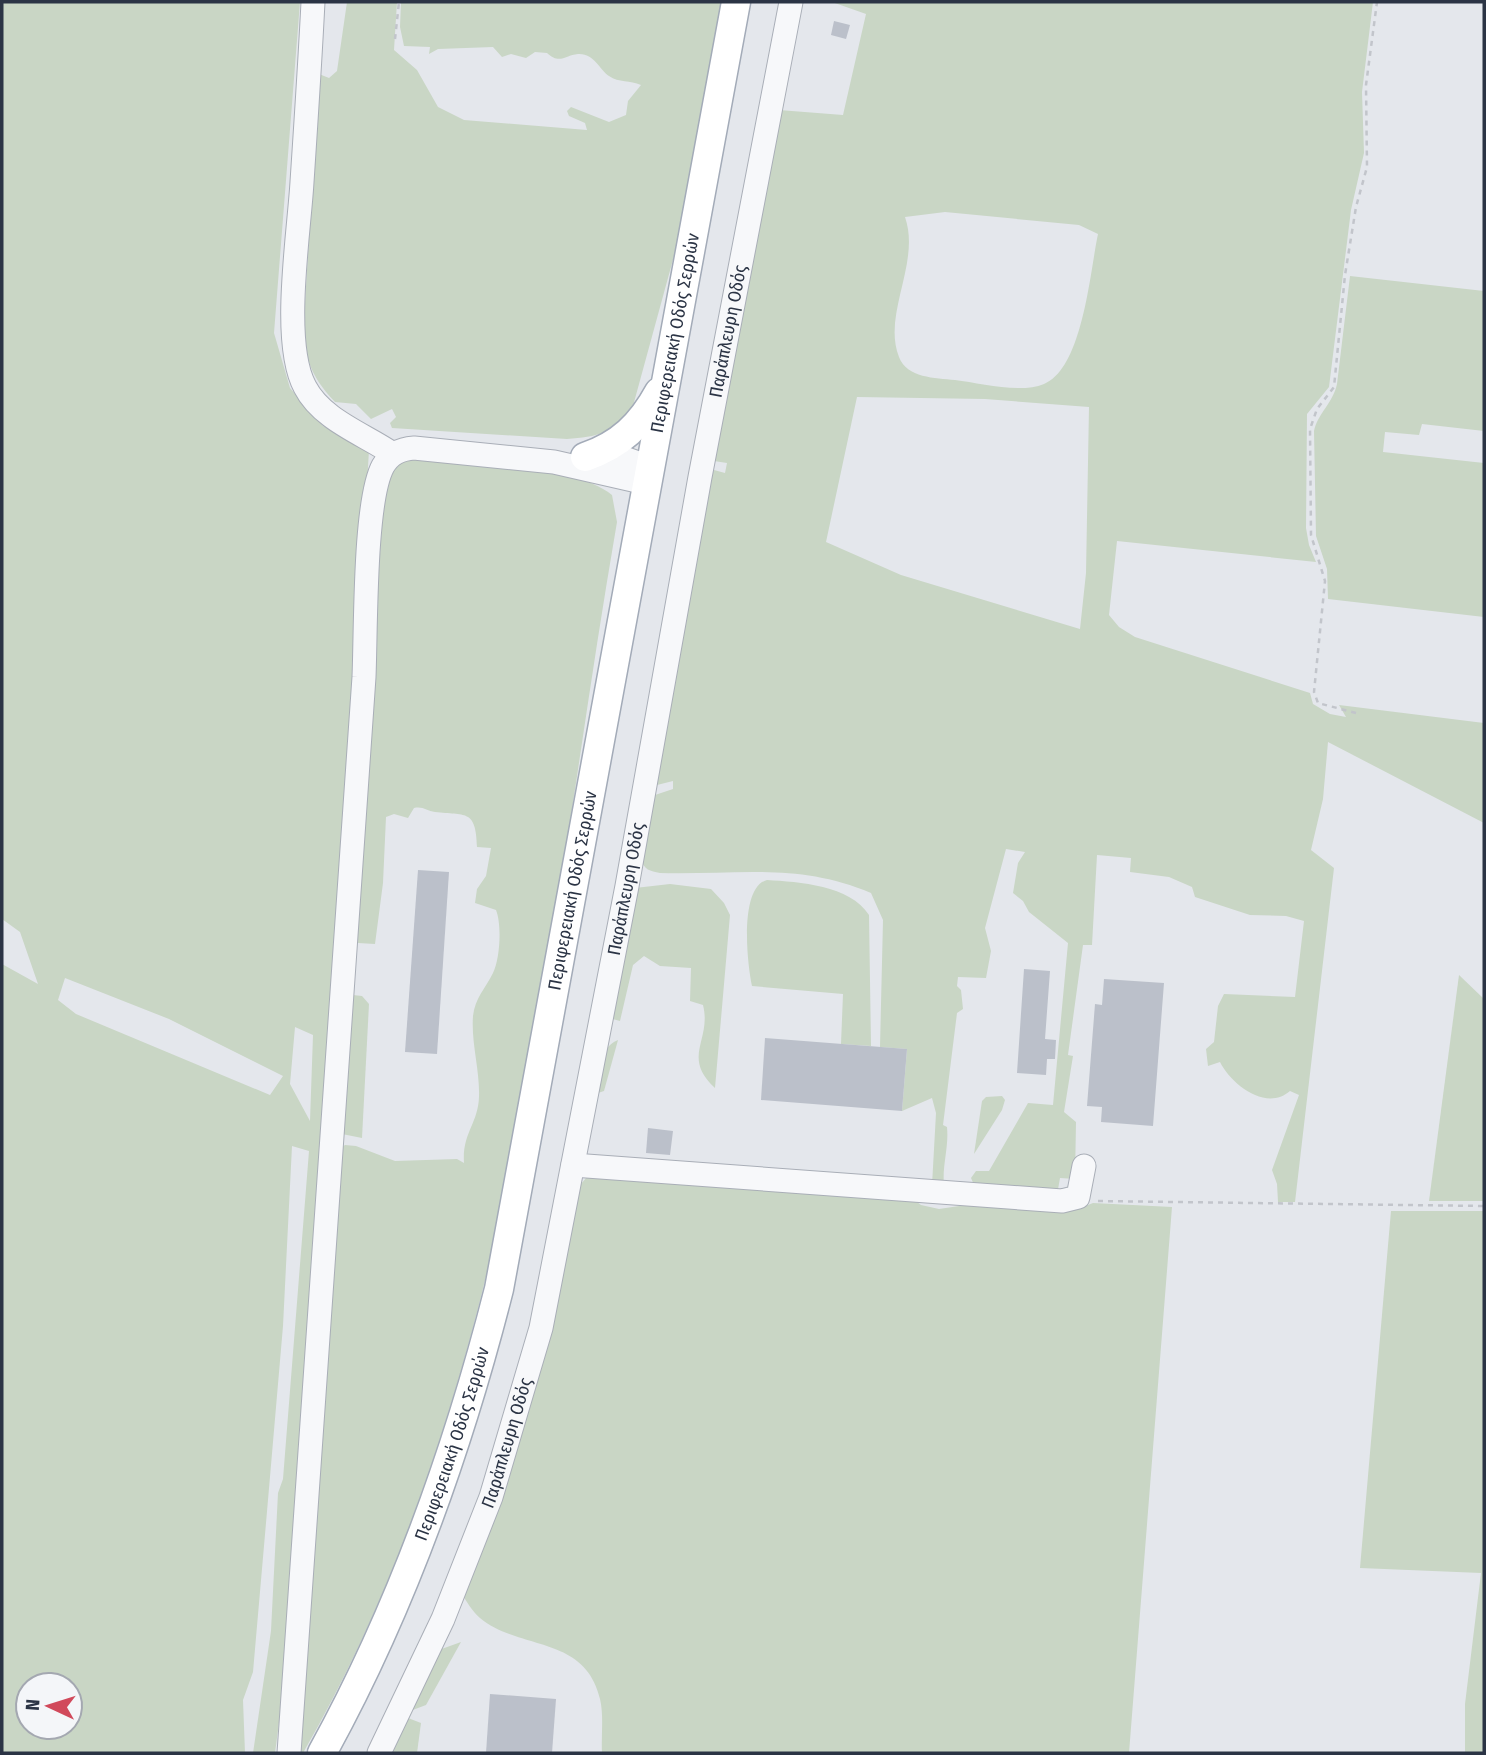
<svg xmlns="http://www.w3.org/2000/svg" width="1486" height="1755" viewBox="0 0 1486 1755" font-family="'Fira Sans Condensed',sans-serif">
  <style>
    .green { fill: #c9d6c5; fill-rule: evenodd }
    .building { fill: #bbc0ca }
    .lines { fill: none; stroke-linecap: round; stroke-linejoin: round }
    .minor-casing { stroke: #a9aeb7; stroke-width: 25 }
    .major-casing { stroke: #a3abb8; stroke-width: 31 }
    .path { stroke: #c2c5cb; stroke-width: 2.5; stroke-dasharray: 5 5; stroke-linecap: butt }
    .minor { stroke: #f7f8fa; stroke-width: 23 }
    .major { stroke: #fff; stroke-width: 28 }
    .labels { text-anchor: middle; stroke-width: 5; stroke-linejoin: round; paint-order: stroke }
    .street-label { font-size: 18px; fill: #2b3445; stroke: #f4f6f9 }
  </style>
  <rect width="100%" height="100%" fill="#e4e7ec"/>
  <g class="green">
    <path d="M 2,2 L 300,2 L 274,333 L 290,388 L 323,426 L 369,450 L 328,1140 L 284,1684 L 275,1753 L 253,1753 L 271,1631 L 278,1493 L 283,1479 L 309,1151 L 292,1146 L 283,1326 L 266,1523 L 253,1672 L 243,1700 L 245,1753 L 2,1753 L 2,964 L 38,984 L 20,932 L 2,919 ZM 65,978 L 169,1019 L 283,1076 L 270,1095 L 76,1014 L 58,1000 ZM 295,1027 L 313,1035 L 310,1121 L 290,1084 ZM 28,1685 L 70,1685 L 70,1727 L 28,1727 Z"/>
    <path d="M 347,2 L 397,2 L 394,50 L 417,70 L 438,107 L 464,120 L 587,130 L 585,123 L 569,116 L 567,111 L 571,107 L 609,122 L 626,115 L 628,101 L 641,85 C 630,80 619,83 609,76 C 599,69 594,53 578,54 C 565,55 560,65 547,53 L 535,52 L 526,58 L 511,54 L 502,57 L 493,47 L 438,49 L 429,54 L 430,47 L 404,46 L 400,27 L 401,2 L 723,2 L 683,223 L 633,406 C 617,433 596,437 567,439 L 392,428 L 390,423 L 396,417 L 392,409 L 371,419 L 356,404 L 335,402 C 308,373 305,357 304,319 L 319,74 L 329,78 L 337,71 Z"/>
    <path d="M 832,2 L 1373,2 L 1362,92 L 1364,153 L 1351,210 L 1329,387 L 1307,414 L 1306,528 L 1309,545 L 1316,562 L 1117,541 L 1109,615 L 1119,627 L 1135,637 L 1310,693 L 1313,704 L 1330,714 L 1346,717 L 1339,705 L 1484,723 L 1484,823 L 1328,742 L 1323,799 L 1311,850 L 1334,868 L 1295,1202 L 1278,1202 L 1277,1184 L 1272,1170 L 1299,1095 L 1290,1091 C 1266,1112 1231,1084 1220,1062 L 1208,1066 L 1206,1049 L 1214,1042 L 1218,1006 L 1224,994 L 1295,997 L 1304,921 L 1286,916 L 1250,915 L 1195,897 L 1192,887 L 1169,877 L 1130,872 L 1131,858 L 1097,855 L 1092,945 L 1083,945 L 1068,1055 L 1073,1056 L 1064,1112 L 1076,1122 L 1075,1179 L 1060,1178 L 1057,1195 L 975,1187 L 971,1178 L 976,1171 L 989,1171 L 1028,1103 L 1053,1105 L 1068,943 L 1029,912 L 1023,901 L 1013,893 L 1018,863 L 1025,852 L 1006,849 L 985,928 L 991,951 L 986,978 L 958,977 L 957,986 L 961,990 L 963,1009 L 957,1013 L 943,1125 L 947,1127 C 949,1148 942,1165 944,1186 L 932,1185 L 936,1113 L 932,1098 L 902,1111 L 907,1049 L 880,1047 L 883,920 L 871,893 C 798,862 737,875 660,873 C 650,871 644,870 641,859 L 652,796 L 673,789 L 673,781 L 653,786 L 709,480 L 714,470 L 725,473 L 727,463 L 714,461 L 779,110 L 843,115 L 866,14 ZM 945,212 L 1079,225 L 1098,234 C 1090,271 1083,368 1044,384 C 1020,394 980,383 955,380 C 935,378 907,378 899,357 C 882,314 921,263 905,217 ZM 857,397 L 985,399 L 1089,407 L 1086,573 L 1080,629 L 901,575 L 826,542 Z"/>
    <path d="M 1350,276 L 1484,291 L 1484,431 L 1422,424 L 1419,435 L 1385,432 L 1383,452 L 1484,463 L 1484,617 L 1328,599 L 1327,569 L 1316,536 L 1314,431 C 1318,413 1333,403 1337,384 Z"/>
    <path d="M 405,459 C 459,463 571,462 612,495 L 617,522 C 545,938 518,1379 303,1753 L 295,1753 L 338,1150 L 345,1145 L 356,1146 L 395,1161 L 457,1159 L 464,1163 C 462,1133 478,1124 479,1097 C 480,1070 471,1043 473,1016 C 475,998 485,989 493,973 C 500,959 502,925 496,910 L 475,903 L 477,889 L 486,876 L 491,848 L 477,847 C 476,808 465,816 435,812 C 427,811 423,806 414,808 L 408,818 L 394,814 L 386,817 L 383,883 L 375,944 L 358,943 L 356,937 L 385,475 Z"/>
    <path d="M 767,880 C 799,882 850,885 869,915 L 871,1046 L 841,1044 L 843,994 L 752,986 C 747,963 739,887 767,880 Z"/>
    <path d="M 670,884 L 711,889 L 724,903 L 730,915 L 715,1088 C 681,1057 712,1040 703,1005 L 690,1001 L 691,968 L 660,966 L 644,956 L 633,965 L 620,1021 L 609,1018 L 635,888 Z"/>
    <path d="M 1459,975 L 1484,999 L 1484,1201 L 1429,1201 Z"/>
    <path d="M 353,995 L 362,996 L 369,1004 L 362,1138 L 342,1134 Z"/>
    <path d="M 618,1040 L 604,1091 L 598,1093 C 600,1073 597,1049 618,1040 Z"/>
    <path d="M 1002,1096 L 1005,1100 L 1002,1110 L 974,1154 L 982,1101 L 986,1097 Z"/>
    <path d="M 591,1172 L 913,1199 L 921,1205 L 939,1209 L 966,1205 L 1075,1210 L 1093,1203 L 1172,1207 L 1129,1753 L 602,1753 C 601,1736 604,1716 600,1699 C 585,1635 520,1651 480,1618 C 472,1611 466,1601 461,1592 L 576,1199 L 581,1184 Z"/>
    <path d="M 1391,1211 L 1484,1211 L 1484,1753 L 1465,1753 L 1465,1704 L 1481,1573 L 1360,1568 Z"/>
    <path d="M 461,1642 L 426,1705 L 410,1711 L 436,1651 Z"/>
    <path d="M 408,1718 L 421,1723 L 417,1753 L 386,1753 Z"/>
  </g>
  <g class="building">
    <path d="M 834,21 L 850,25 L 846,39 L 831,35 Z"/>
    <path d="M 418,870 L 449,872 L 437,1054 L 405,1052 Z"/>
    <path d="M 1024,969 L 1050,971 L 1045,1039 L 1056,1040 L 1055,1059 L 1047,1059 L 1046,1075 L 1017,1073 Z"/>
    <path d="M 1104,979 L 1164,983 L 1153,1126 L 1101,1122 L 1102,1107 L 1087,1106 L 1095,1004 L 1102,1005 Z"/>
    <path d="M 765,1038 L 907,1049 L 902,1111 L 761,1100 Z"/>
    <path d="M 648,1128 L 673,1131 L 670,1155 L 646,1153 Z"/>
    <path d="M 490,1694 L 556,1699 L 552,1753 L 486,1753 Z"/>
  </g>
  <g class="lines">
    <defs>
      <g id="minor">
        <path d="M 313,2 C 310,62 306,122 302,182 C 299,234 281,343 305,387 C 322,420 364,434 393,454"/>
        <path d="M 588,457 L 627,459 L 649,467"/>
        <path d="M 573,1165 L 1062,1201 L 1078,1197 L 1084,1166"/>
        <path d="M 289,1753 L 364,677 C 366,631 364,501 383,466 C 390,454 400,449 414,448 L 554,462 L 646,483"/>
        <path id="s1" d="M 379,1753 L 443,1619 L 491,1497 L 541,1328 L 627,886 L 700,477 L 791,2"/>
      </g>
      <g id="major">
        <path d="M 585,457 C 620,445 641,425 659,392"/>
        <path id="s2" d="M 322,1753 C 402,1608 458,1450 499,1289 L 736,2"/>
      </g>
    </defs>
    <use href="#minor" class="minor-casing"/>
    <use href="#major" class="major-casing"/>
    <g class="path">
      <path d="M 395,39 L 399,2"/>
      <path d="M 1356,713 L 1318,703 L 1314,692 L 1325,581 L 1311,535 L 1310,429 L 1317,409 L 1334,387 L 1345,275 L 1356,207 L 1367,167 L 1366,85 L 1377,2"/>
      <path d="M 1098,1201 L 1484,1206"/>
    </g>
    <use href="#minor" class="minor"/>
    <use href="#major" class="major"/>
  </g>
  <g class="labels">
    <g class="street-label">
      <text dy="6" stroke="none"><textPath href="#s1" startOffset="1470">Παράπλευρη Οδός</textPath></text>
      <text dy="6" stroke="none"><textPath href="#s2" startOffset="1470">Περιφερειακή Οδός Σερρών</textPath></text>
      <text dy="6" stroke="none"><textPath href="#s1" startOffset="903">Παράπλευρη Οδός</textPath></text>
      <text dy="6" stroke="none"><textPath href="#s2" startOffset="903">Περιφερειακή Οδός Σερρών</textPath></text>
      <text dy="6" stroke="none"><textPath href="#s2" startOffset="336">Περιφερειακή Οδός Σερρών</textPath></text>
      <text dy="6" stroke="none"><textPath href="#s1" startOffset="336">Παράπλευρη Οδός</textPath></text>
    </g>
  </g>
  <rect width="1486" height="1755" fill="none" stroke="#2b3445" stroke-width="7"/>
  <g transform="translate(49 1706) rotate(274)"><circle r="33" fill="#f4f6f9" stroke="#a4a8b1" stroke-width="2"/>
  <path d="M0-5L12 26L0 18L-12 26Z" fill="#d1495b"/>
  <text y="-10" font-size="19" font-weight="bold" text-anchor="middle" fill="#2b3445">N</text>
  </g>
</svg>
